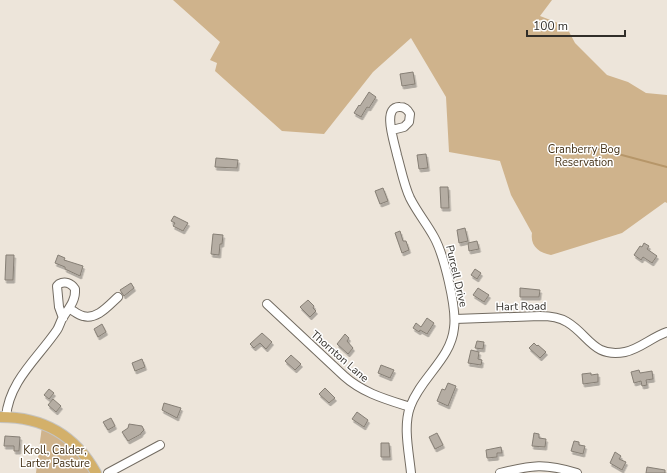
<svg xmlns="http://www.w3.org/2000/svg" width="667" height="473" viewBox="0 0 667 473" font-family="'Nunito Sans',sans-serif">
  <style>
    .green { fill: #cfb38c }
    .lines { fill: none; stroke-linecap: round; stroke-linejoin: round }
    .stream { stroke: #b69669; stroke-width: 2 }
    .building { fill: #b5ada3; stroke: #867f75; filter: url(#shadow) }
    .minor-casing { stroke: #726b61; stroke-width: 10 }
    .major-casing { stroke: #c5c4c3; stroke-width: 12 }
    .minor { stroke: #fff; stroke-width: 8 }
    .major { stroke: #d3b06a; stroke-width: 10 }
    .labels { text-anchor: middle; stroke-width: 3; stroke-linejoin: round; paint-order: stroke }
    .park-label { font-size: 11px; fill: #433015; stroke: #fff }
    .street-label { font-size: 11px; fill: #312e29; stroke: #fff }
  </style>
  <defs>
    <filter id="shadow"><feDropShadow dx="1.5" dy="3" stdDeviation="0" flood-color="#0004"/></filter>
  </defs>
  <rect width="100%" height="100%" fill="#ede5da"/>
  <g class="green">
    <path d="M 173,0 L 552,0 L 540,16 L 566,26 L 575,43 L 607,75 L 628,82 L 646,93 L 667,95 L 667,203 L 665,202 L 622,233 L 551,255 C 539,253 530,246 532,233 L 511,195 L 500,161 L 449,152 L 446,97 L 411,38 L 373,72 L 324,134 L 282,131 L 215,71 L 217,63 L 210,60 L 220,42 Z"/>
    <path d="M 42,426 L 71,446 L 93,473 L 36,473 Z"/>
  </g>
  <g class="lines">
    <path class="stream" d="M 588,146 L 667,167"/>
  </g>
  <g class="building">
    <path d="M 413,72 L 415,84 L 402,86 L 400,74 Z"/>
    <path d="M 369,92 L 376,97 L 369,108 L 367,107 L 361,117 L 354,113 L 359,105 L 360,106 Z"/>
    <path d="M 426,154 L 428,168 L 419,169 L 417,155 Z"/>
    <path d="M 216,158 L 238,160 L 237,168 L 215,167 Z"/>
    <path d="M 440,187 L 448,187 L 449,208 L 441,208 Z"/>
    <path d="M 383,188 L 388,201 L 380,204 L 375,191 Z"/>
    <path d="M 174,216 L 188,223 L 183,231 L 173,226 L 175,223 L 171,221 Z"/>
    <path d="M 465,228 L 468,241 L 459,243 L 457,230 Z"/>
    <path d="M 400,231 L 403,241 L 406,241 L 409,250 L 402,253 L 395,233 Z"/>
    <path d="M 213,234 L 223,235 L 222,244 L 220,244 L 219,255 L 211,254 Z"/>
    <path d="M 477,241 L 479,249 L 469,251 L 468,243 Z"/>
    <path d="M 644,243 L 649,246 L 647,249 L 657,256 L 652,263 L 643,257 L 641,260 L 634,255 L 640,246 L 642,247 Z"/>
    <path d="M 6,255 L 14,255 L 13,280 L 5,280 Z"/>
    <path d="M 58,255 L 65,258 L 64,260 L 83,266 L 80,276 L 65,269 L 65,267 L 55,263 Z"/>
    <path d="M 475,269 L 481,273 L 477,279 L 471,275 Z"/>
    <path d="M 131,283 L 134,288 L 124,296 L 120,290 Z"/>
    <path d="M 478,288 L 489,295 L 484,302 L 473,295 Z"/>
    <path d="M 520,288 L 540,290 L 539,297 L 520,297 Z"/>
    <path d="M 308,300 L 314,306 L 313,308 L 316,311 L 310,317 L 300,307 Z"/>
    <path d="M 427,318 L 434,323 L 427,334 L 420,330 L 419,332 L 413,328 L 416,323 L 421,327 Z"/>
    <path d="M 102,324 L 106,332 L 98,337 L 94,329 Z"/>
    <path d="M 262,333 L 272,342 L 266,349 L 260,343 L 254,348 L 250,344 Z"/>
    <path d="M 345,334 L 349,338 L 347,341 L 353,348 L 348,354 L 337,344 Z"/>
    <path d="M 477,341 L 484,342 L 483,349 L 475,348 Z"/>
    <path d="M 534,343 L 537,346 L 538,345 L 546,352 L 540,358 L 529,348 Z"/>
    <path d="M 471,350 L 479,352 L 478,359 L 482,360 L 481,365 L 468,363 Z"/>
    <path d="M 291,355 L 301,364 L 295,370 L 285,361 Z"/>
    <path d="M 142,359 L 145,367 L 135,371 L 132,363 Z"/>
    <path d="M 381,365 L 394,370 L 390,378 L 378,373 Z"/>
    <path d="M 639,370 L 640,373 L 652,371 L 653,379 L 646,380 L 647,385 L 642,386 L 641,381 L 634,383 L 631,372 Z"/>
    <path d="M 591,373 L 591,375 L 598,374 L 598,382 L 583,384 L 582,374 Z"/>
    <path d="M 448,383 L 456,386 L 448,406 L 437,401 L 442,389 L 445,390 Z"/>
    <path d="M 325,388 L 335,398 L 329,403 L 319,394 Z"/>
    <path d="M 49,389 L 54,393 L 49,399 L 44,395 Z"/>
    <path d="M 53,399 L 61,406 L 56,412 L 48,405 Z"/>
    <path d="M 164,403 L 181,408 L 177,418 L 162,410 Z"/>
    <path d="M 357,412 L 368,420 L 364,427 L 352,419 Z"/>
    <path d="M 111,418 L 115,426 L 108,430 L 103,422 Z"/>
    <path d="M 129,424 L 142,426 L 144,430 L 141,433 L 141,434 L 128,441 L 122,432 L 128,428 Z"/>
    <path d="M 437,433 L 443,445 L 435,449 L 429,437 Z"/>
    <path d="M 534,433 L 539,434 L 539,438 L 546,439 L 545,447 L 532,446 Z"/>
    <path d="M 5,436 L 20,437 L 19,451 L 14,451 L 14,446 L 4,446 Z"/>
    <path d="M 574,441 L 579,442 L 579,445 L 585,446 L 583,454 L 571,451 Z"/>
    <path d="M 381,443 L 389,443 L 390,457 L 381,457 Z"/>
    <path d="M 501,447 L 502,453 L 497,453 L 497,457 L 487,458 L 486,450 Z"/>
    <path d="M 615,452 L 621,456 L 619,459 L 626,462 L 622,470 L 610,463 Z"/>
    <path d="M 647,467 L 665,470 L 665,473 L 646,473 Z"/>
  </g>
  <g class="lines">
    <defs>
      <g id="minor">
        <path d="M 392,130 L 404,127 L 409,122 L 410,114 C 408,110 405,107 400,107 C 381,106 395,144 397,155 C 401,169 404,185 410,198 C 417,212 427,224 434,237 C 444,255 457,308 454,328 C 451,359 421,377 410,407 C 403,427 409,452 411,473"/>
        <path d="M 267,304 L 344,376 C 363,393 385,399 410,407"/>
        <path d="M 70,309 C 74,311 78,315 83,316 C 97,320 109,305 118,297"/>
        <path d="M 455,319 L 540,316 C 549,316 559,317 567,322 C 589,335 593,358 625,352 C 640,349 652,337 667,332"/>
        <path d="M 6,417 C 9,381 38,358 57,330 C 59,327 60,323 62,319 C 68,309 76,301 75,289 C 71,283 65,281 59,284 L 57,286 L 59,307 L 63,318"/>
        <path d="M 108,473 L 160,445"/>
        <path d="M 500,473 C 533,465 544,463 577,473"/>
      </g>
      <path id="major" d="M 0,417 C 44,417 75,435 96,473"/>
    </defs>
    <use href="#minor" class="minor-casing"/>
    <use href="#major" class="major-casing"/>
    <use href="#minor" class="minor"/>
    <use href="#major" class="major"/>
  </g>
  <g class="labels">
    <g class="park-label">
      <text x="584" y="153">Cranberry Bog<tspan x="584" dy="13">Reservation</tspan></text>
      <text x="55" y="454">Kroll, Calder,<tspan x="55" dy="13">Larter Pasture</tspan></text>
    </g>
    <g class="street-label">
      <text transform="translate(457 276) rotate(77)" y="4">Purcell Drive</text>
      <text transform="translate(521 306) rotate(-1)" y="4">Hart Road</text>
      <text transform="translate(340 356) rotate(41)" y="4">Thornton Lane</text>
    </g>
  </g>
  <path d="M527 30v6h98v-6" fill="none" stroke="#312e29" stroke-width="2"/>
  <text x="533" y="30" font-size="12" fill="#312e29" stroke="#ffffff" stroke-width="3" paint-order="stroke">100 m</text>
</svg>
